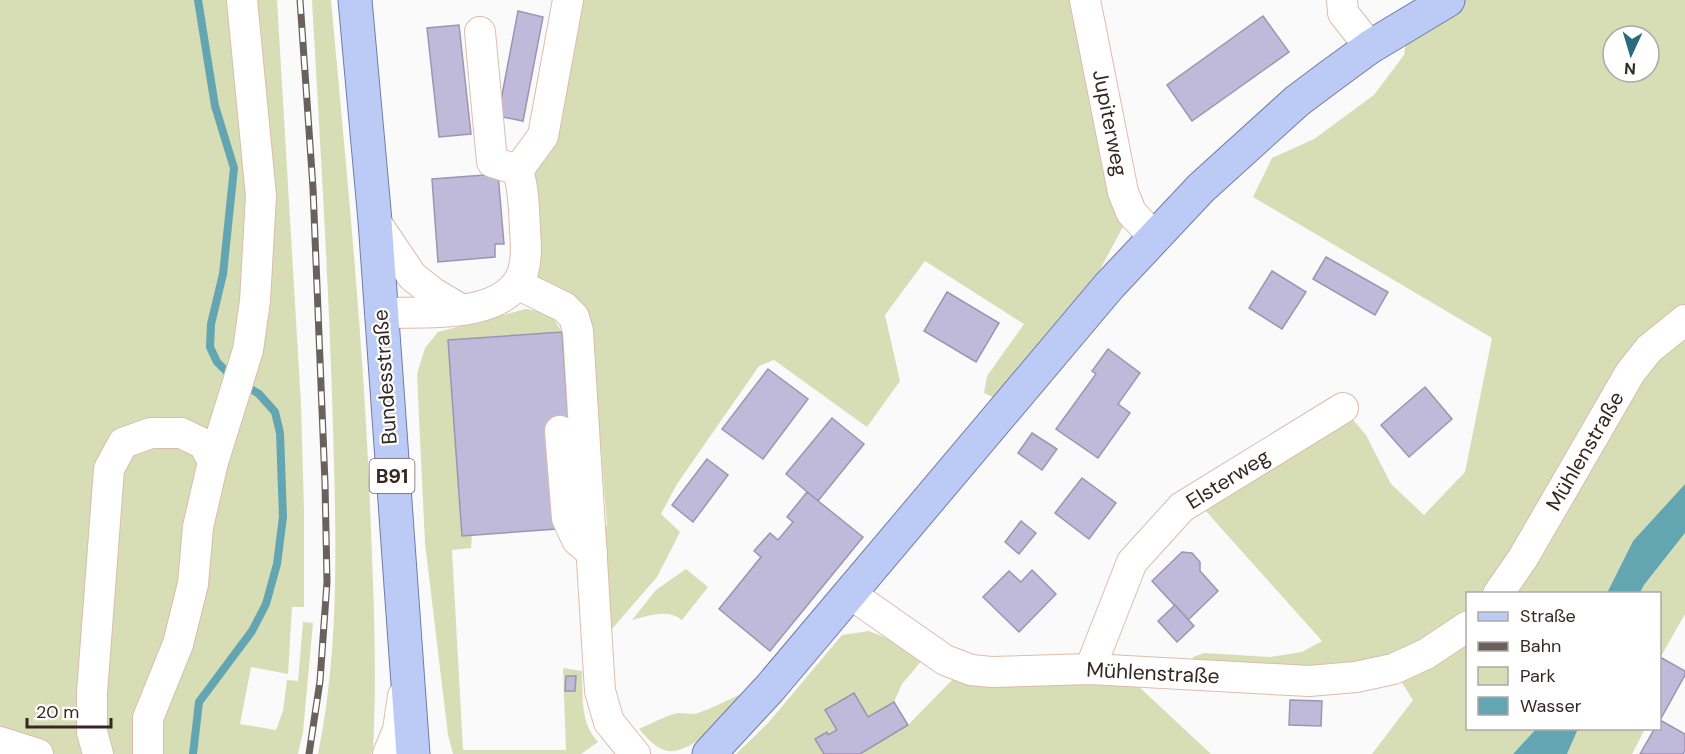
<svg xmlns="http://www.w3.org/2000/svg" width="1685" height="754" viewBox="0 0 1685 754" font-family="'DM Sans',sans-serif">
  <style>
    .green { fill: #d7ddb5; fill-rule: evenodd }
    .water { fill: #63a6b2 }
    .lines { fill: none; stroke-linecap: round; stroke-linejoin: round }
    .stream { stroke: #63a6b2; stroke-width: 8 }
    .building { fill: #c0bada; stroke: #9b95b3; stroke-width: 1.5 }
    .minor-casing { stroke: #ddbcab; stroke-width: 32 }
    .major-casing { stroke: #707ca8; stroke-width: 35 }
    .minor { stroke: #fff; stroke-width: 30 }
    .major { stroke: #bccbf6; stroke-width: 33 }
    .rail-casing { stroke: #6a605c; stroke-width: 7 }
    .rail { stroke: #fff; stroke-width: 4.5; stroke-dasharray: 14; stroke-linecap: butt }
    .labels { text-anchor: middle; stroke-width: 4.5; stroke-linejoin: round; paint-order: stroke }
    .shield { fill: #fff; stroke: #726864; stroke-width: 1.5 }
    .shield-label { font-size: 20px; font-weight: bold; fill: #352822 }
    .street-label { font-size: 21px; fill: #352822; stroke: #fff }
  </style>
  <rect width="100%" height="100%" fill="#fafafa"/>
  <g class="green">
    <path d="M 0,0 L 277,0 L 301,404 L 304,511 L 304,607 L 292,607 L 288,674 L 251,667 L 240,724 L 276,730 L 283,711 L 287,680 L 298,681 L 303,622 L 313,623 L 303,732 L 298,754 L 0,754 Z"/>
    <path d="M 312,0 L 331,0 C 347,176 365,354 371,531 C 374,604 377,676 373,749 L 371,754 L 318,754 C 340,647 336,536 333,427 C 329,285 320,142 312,0 Z"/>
    <path d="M 568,0 L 1085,0 L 1131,212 L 1097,275 L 995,398 L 984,393 L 987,376 L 1024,324 L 925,261 L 885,315 L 900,381 L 867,427 L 774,360 L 759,366 L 677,484 L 661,514 L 680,532 L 657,577 L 598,645 L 592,553 L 607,525 L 592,335 L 523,271 L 522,184 Z"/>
    <path d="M 1448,0 L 1685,0 L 1685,484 L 1633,541 L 1607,593 L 1468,594 L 1468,728 L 1536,729 L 1513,754 L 1372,754 L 1413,700 L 1393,669 L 1190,675 L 1193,657 L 1204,653 L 1270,657 L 1302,652 L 1322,641 L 1195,499 L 1343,408 L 1366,435 L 1391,484 L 1424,515 L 1465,472 L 1492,338 L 1253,197 L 1272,158 L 1314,139 L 1374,95 L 1404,55 L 1409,23 ZM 1613,36 L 1649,36 L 1649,72 L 1613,72 Z"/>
    <path d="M 526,309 L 550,313 L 562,332 L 448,340 L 462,536 L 472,535 L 471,548 L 452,550 L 463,750 L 566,750 L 563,668 L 582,671 C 583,696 580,723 598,742 L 581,754 L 453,754 L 448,735 L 425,543 L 417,374 L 425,348 L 438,332 Z"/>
    <path d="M 1685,533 L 1685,614 L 1660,658 L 1660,594 L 1640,594 L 1644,585 Z"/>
    <path d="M 686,569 L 708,587 L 682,620 C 668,608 648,616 632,620 L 656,590 Z"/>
    <path d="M 869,631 L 891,640 L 923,659 L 902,684 L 894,702 L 868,717 L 854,693 L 837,730 L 828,735 L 826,732 L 816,739 L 824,754 L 736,754 L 768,723 L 842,635 Z"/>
    <path d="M 956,676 L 1138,686 L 1211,754 L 860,754 L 908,725 Z"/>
    <path d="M 743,693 C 727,711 696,754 668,751 C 656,749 647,738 639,729 L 667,716 L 678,713 L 695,714 L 709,709 Z"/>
    <path d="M 1578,729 L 1645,728 L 1645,729 L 1632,754 L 1567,754 Z"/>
  </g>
  <g class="water">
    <path d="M 1685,484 L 1685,533 L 1644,585 L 1640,593 L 1607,593 L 1633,541 Z"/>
    <path d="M 1536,729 L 1536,728 L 1578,729 L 1567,754 L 1513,754 Z"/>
  </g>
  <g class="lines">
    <path class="stream" d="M 193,754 L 199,702 L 252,631 L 266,604 L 277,564 L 283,517 L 280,433 L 275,412 L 259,394 L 232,377 L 217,362 L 210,347 L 211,324 L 223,274 L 234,168 L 215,106 L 198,0"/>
  </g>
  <g class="building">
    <path d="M 518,11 L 543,17 L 523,121 L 498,116 Z"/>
    <path d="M 1263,16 L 1289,52 L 1192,121 L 1167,85 Z"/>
    <path d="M 459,25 L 471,134 L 439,137 L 427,28 Z"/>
    <path d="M 498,174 L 504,244 L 495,244 L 495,257 L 438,262 L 432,179 Z"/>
    <path d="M 1326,257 L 1388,292 L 1375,315 L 1313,279 Z"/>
    <path d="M 1272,271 L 1306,292 L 1282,329 L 1249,308 Z"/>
    <path d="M 947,292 L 999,323 L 976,362 L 924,331 Z"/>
    <path d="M 562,332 L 569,431 L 557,529 L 462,536 L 448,340 Z"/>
    <path d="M 1108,349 L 1140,373 L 1118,404 L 1130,413 L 1098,458 L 1056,429 L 1096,374 L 1092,371 Z"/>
    <path d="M 768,369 L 808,399 L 763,459 L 722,429 Z"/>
    <path d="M 1425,387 L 1452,419 L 1409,457 L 1381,425 Z"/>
    <path d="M 832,418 L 864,444 L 818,501 L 786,474 Z"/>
    <path d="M 1032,433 L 1057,449 L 1042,470 L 1018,453 Z"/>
    <path d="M 707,459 L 728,475 L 693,522 L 672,505 Z"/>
    <path d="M 1082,478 L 1116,503 L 1089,539 L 1055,513 Z"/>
    <path d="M 807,492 L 863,537 L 770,651 L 719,609 L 761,557 L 754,551 L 770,533 L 778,540 L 793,522 L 787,517 Z"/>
    <path d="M 1021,521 L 1036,533 L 1019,554 L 1005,542 Z"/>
    <path d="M 1182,552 L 1192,553 L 1200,562 L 1200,571 L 1218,591 L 1188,620 L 1152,581 Z"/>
    <path d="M 1032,570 L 1056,594 L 1019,632 L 983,597 L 1009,571 L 1021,582 Z"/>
    <path d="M 1175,605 L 1194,626 L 1177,642 L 1158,621 Z"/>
    <path d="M 1660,657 L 1685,671 L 1685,675 L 1660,720 Z"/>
    <path d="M 566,676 L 576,676 L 575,691 L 565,691 Z"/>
    <path d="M 854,693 L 868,717 L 894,702 L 908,725 L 860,754 L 824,754 L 815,739 L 827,732 L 828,735 L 837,730 L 825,710 Z"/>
    <path d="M 1290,700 L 1322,701 L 1321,726 L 1289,725 Z"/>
    <path d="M 1660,720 L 1685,734 L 1685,751 L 1683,754 L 1640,754 L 1655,728 L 1660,728 Z"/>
  </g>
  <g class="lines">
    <defs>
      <g id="minor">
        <path d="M 1085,0 L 1123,192 L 1131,212 L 1154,237"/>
        <path d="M 1342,0 L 1343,13 L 1370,47"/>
        <path d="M 480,32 L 492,162 L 518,170"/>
        <path d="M 375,221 L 412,276 L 432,292 L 462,310"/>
        <path d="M 517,284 L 564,307 L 574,317 L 578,331 L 600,691 L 609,722 L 635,754"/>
        <path d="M 380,313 C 422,311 506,321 523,272 C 527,258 526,244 525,230 C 524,210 524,190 518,170 L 543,136 L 568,0"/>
        <path d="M 560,431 L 567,518 L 577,540 L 592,553"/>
        <path d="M 849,593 L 945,660 L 971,670 L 992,672 L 1090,669 L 1309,681 L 1356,677 L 1393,669 L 1426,654 L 1468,626"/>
        <path d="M 1498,594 L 1523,558 L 1630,373 L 1649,349 L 1685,320"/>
        <path d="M 1090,669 L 1132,562 L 1182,507 L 1343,408"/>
        <path d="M 0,742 L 38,754"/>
        <path d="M 98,754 L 92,732 L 92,693 L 109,469 L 123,443 L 151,433 L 181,433 L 204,444 L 213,462"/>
        <path d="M 148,754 L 148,718 L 178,644 L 193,584 L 198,527 L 213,462 L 248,350 L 255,301 L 261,196 L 242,0"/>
        <path d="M 388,754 L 398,730 L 403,696"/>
      </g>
      <g id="major">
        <path d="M 355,0 L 375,221 L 413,754"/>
        <path d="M 709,754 L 770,688 L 1109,286 L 1201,188 L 1297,101 L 1329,77 L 1370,47 L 1448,0"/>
      </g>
    </defs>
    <use href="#minor" class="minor-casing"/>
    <use href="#major" class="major-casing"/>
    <use href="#minor" class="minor"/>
    <use href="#major" class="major"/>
    <defs>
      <path id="rail" d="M 300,0 L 313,188 L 325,483 L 327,582 L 320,681 L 309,754"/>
    </defs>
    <use href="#rail" class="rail-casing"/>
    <use href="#rail" class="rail"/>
  </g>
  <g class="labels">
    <rect class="shield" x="369.5" y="459" width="45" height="34" rx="4.5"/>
    <g class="shield-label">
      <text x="392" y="483">B91</text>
    </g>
    <g class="street-label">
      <text transform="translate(1110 123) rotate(79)" y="7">Jupiterweg</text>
      <text transform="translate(385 377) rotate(-94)" y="7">Bundesstraße</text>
      <text transform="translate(1585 451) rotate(-60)" y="7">Mühlenstraße</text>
      <text transform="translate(1228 479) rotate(-32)" y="7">Elsterweg</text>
      <text transform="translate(1153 673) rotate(3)" y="7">Mühlenstraße</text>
    </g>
  </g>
  <rect x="1466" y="592" width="195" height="138" fill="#ffffff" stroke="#aea9a7" stroke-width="1.5"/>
  <rect x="1478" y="612" width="30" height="9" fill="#bccbf6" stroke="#aea9a7" stroke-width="1.5"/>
  <text x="1520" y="622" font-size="18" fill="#352822">Straße</text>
  <rect x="1478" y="642" width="30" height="9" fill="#6a605c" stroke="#aea9a7" stroke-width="1.5"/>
  <text x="1520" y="652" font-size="18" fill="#352822">Bahn</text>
  <rect x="1478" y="667" width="30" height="18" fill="#d7ddb5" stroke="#aea9a7" stroke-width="1.5"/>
  <text x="1520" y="682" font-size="18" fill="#352822">Park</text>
  <rect x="1478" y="697" width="30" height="18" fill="#63a6b2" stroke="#aea9a7" stroke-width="1.5"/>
  <text x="1520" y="712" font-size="18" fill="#352822">Wasser</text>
  <g transform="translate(1631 54) rotate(184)"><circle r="28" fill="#ffffff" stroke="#aea9a7" stroke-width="1.5"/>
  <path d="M0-4.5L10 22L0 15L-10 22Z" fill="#2a697e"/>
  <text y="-9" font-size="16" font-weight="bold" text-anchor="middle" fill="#352822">N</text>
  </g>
  <path d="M27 718v9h84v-9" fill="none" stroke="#352822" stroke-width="3"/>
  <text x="36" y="718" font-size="18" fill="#352822" stroke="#ffffff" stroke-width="4.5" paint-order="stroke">20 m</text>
</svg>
